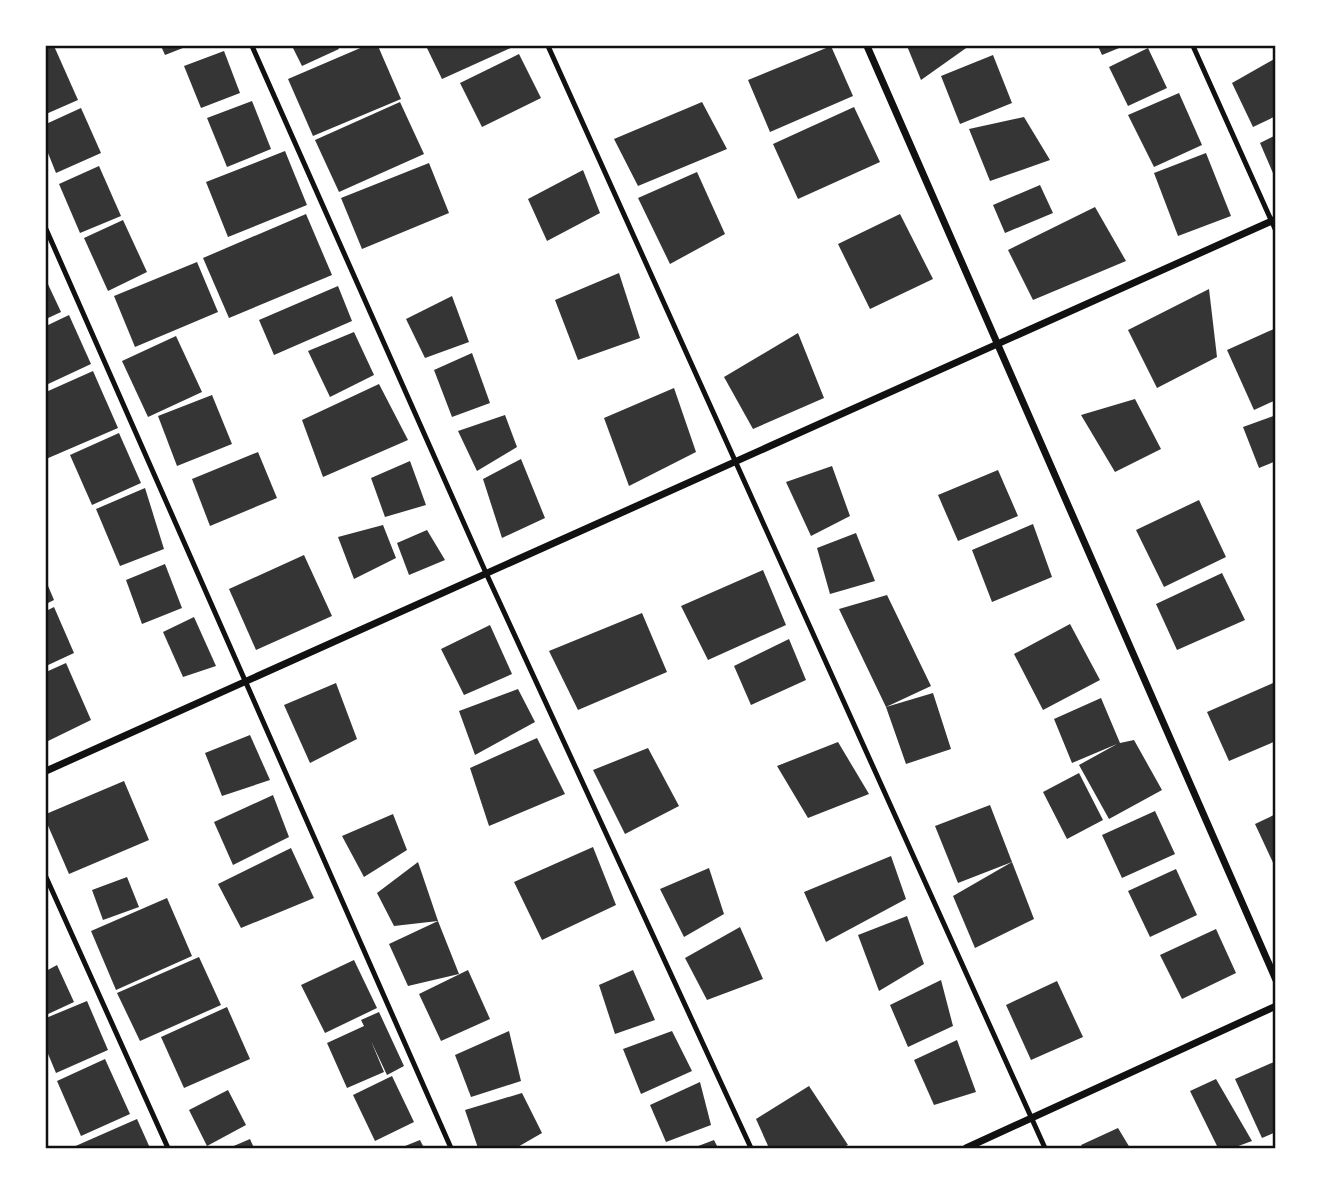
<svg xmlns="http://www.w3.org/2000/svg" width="1321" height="1194" viewBox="0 0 1321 1194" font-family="'Alegreya Sans',sans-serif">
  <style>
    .building { fill: #353535 }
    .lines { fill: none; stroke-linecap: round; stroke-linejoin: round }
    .service { stroke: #111; stroke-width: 5 }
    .minor { stroke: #111; stroke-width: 7 }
    .neatline { fill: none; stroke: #111; stroke-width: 2.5 }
  </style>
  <rect width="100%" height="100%" fill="#fff"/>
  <g class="building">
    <path d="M 46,46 L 54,46 L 78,100 L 46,114 Z"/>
    <path d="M 161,46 L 188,46 L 165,55 Z"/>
    <path d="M 292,46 L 337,46 L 339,49 L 302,66 Z"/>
    <path d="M 365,46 L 378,46 L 401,99 L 313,136 L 288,79 Z"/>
    <path d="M 426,46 L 515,46 L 442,79 Z"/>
    <path d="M 831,46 L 853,96 L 770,132 L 748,80 Z"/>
    <path d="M 907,46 L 969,46 L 921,80 Z"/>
    <path d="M 1098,46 L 1124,46 L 1102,55 Z"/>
    <path d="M 1148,48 L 1167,88 L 1128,106 L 1109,67 Z"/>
    <path d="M 224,51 L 240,93 L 201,108 L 184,66 Z"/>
    <path d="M 519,54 L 541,98 L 482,127 L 460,83 Z"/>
    <path d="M 993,55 L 1012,103 L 960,124 L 941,76 Z"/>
    <path d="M 1276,58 L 1276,116 L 1253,127 L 1232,83 Z"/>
    <path d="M 1179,93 L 1202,145 L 1154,167 L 1128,115 Z"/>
    <path d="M 252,101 L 271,149 L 227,167 L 207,118 Z"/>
    <path d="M 400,102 L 424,154 L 339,192 L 315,140 Z"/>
    <path d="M 702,102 L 727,149 L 638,186 L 614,139 Z"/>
    <path d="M 854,107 L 880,162 L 798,199 L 773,144 Z"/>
    <path d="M 81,108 L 101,153 L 56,173 L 46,148 L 46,124 Z"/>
    <path d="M 1024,117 L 1050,160 L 990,181 L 969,129 Z"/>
    <path d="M 1276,135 L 1276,180 L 1260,143 Z"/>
    <path d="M 285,151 L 307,205 L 228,237 L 206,182 Z"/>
    <path d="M 1206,153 L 1231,216 L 1178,236 L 1154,173 Z"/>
    <path d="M 429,163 L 449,213 L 362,249 L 341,198 Z"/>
    <path d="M 99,166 L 121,216 L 80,233 L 59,184 Z"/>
    <path d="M 583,170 L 600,213 L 547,241 L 528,199 Z"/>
    <path d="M 697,172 L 725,234 L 670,264 L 638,198 Z"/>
    <path d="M 1040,185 L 1053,213 L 1005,233 L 993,205 Z"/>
    <path d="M 1095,207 L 1126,261 L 1033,300 L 1008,250 Z"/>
    <path d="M 306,214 L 332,275 L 229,318 L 203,258 Z"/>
    <path d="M 900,214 L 933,279 L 870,309 L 838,244 Z"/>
    <path d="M 123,220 L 147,272 L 108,291 L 84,238 Z"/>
    <path d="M 197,262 L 218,312 L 135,347 L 114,296 Z"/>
    <path d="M 619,273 L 640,338 L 578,360 L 555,300 Z"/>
    <path d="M 46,280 L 61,312 L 46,319 Z"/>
    <path d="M 338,286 L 352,321 L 274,355 L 259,320 Z"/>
    <path d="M 1209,289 L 1217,357 L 1157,388 L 1128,330 Z"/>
    <path d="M 452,296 L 469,342 L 425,358 L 406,319 Z"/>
    <path d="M 69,315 L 91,364 L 46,385 L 46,326 Z"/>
    <path d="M 1276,328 L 1276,400 L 1254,410 L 1227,350 Z"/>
    <path d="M 354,332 L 374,375 L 330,397 L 308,351 Z"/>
    <path d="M 798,333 L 824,398 L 753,429 L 724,377 Z"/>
    <path d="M 176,336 L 202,392 L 148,417 L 122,361 Z"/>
    <path d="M 472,353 L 490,403 L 452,417 L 434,370 Z"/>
    <path d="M 93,371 L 118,428 L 46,459 L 46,392 Z"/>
    <path d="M 379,384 L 408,440 L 323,477 L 302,420 Z"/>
    <path d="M 674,388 L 696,452 L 629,486 L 604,418 Z"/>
    <path d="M 212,395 L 232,444 L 177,466 L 158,416 Z"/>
    <path d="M 1135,399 L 1161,449 L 1115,472 L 1081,415 Z"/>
    <path d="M 505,415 L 517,447 L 477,471 L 458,431 Z"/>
    <path d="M 1276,415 L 1276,461 L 1259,468 L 1243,427 Z"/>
    <path d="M 119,433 L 141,483 L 92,505 L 70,455 Z"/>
    <path d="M 258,452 L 277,498 L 210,526 L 192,479 Z"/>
    <path d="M 521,459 L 545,518 L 502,538 L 483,479 Z"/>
    <path d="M 410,461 L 426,505 L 385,517 L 371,478 Z"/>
    <path d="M 832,466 L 850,516 L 811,536 L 786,482 Z"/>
    <path d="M 998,470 L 1018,516 L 958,541 L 938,495 Z"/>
    <path d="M 145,488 L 164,549 L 120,566 L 96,509 Z"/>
    <path d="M 1199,500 L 1226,557 L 1164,587 L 1136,530 Z"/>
    <path d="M 1033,524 L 1052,577 L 992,602 L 972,550 Z"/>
    <path d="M 383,525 L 396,558 L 354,579 L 338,537 Z"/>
    <path d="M 427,530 L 445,560 L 409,575 L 397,543 Z"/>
    <path d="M 856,533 L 875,581 L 830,594 L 817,548 Z"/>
    <path d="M 304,555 L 332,616 L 256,650 L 229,589 Z"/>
    <path d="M 165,564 L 182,608 L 142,624 L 126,580 Z"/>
    <path d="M 763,570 L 786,625 L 708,660 L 681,606 Z"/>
    <path d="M 1222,573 L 1245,620 L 1177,650 L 1156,604 Z"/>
    <path d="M 46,581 L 54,600 L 46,604 Z"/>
    <path d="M 887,595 L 931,686 L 886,707 L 933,693 L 951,749 L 906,764 L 886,707 L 839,609 Z"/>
    <path d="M 54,607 L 74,653 L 46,666 L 46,611 Z"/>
    <path d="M 642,613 L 667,672 L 578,710 L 549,651 Z"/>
    <path d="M 194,617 L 216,666 L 183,677 L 163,632 Z"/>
    <path d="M 1070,624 L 1100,680 L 1043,710 L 1014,654 Z"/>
    <path d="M 490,625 L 512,674 L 464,695 L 441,649 Z"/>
    <path d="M 789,639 L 806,680 L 751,705 L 734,666 Z"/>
    <path d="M 66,663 L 91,720 L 46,742 L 46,672 Z"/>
    <path d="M 336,683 L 357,739 L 310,763 L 284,705 Z"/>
    <path d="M 1273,683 L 1276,689 L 1276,741 L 1229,761 L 1207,712 Z"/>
    <path d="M 518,689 L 535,722 L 475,755 L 459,711 Z"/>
    <path d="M 1101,698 L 1120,743 L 1134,740 L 1162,790 L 1109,819 L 1079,765 L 1117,744 L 1072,763 L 1054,719 Z"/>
    <path d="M 250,735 L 270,780 L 222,796 L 205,753 Z"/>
    <path d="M 537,738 L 565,794 L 489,826 L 470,768 Z"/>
    <path d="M 838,742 L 869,794 L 808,818 L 777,766 Z"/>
    <path d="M 648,748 L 679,806 L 625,834 L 593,770 Z"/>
    <path d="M 1079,773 L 1103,820 L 1067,839 L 1043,792 Z"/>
    <path d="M 124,781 L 149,840 L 69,874 L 46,821 L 46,814 Z"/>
    <path d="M 273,795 L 289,837 L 233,865 L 214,822 Z"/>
    <path d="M 990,805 L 1012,862 L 958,883 L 935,826 Z"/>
    <path d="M 1155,811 L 1175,854 L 1122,878 L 1102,835 Z"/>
    <path d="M 393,814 L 407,850 L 364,877 L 342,836 Z"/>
    <path d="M 1276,814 L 1276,869 L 1255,824 Z"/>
    <path d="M 593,847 L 616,905 L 542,940 L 514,882 Z"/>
    <path d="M 291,848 L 314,898 L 241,928 L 218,884 Z"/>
    <path d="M 891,856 L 906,899 L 826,942 L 804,892 Z"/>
    <path d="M 418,862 L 438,921 L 394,926 L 377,893 Z"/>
    <path d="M 1012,862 L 1034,919 L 975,948 L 953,896 Z"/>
    <path d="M 709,868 L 724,914 L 684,937 L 660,889 Z"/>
    <path d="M 1176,869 L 1197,915 L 1150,937 L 1128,891 Z"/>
    <path d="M 127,877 L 139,907 L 103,920 L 92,890 Z"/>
    <path d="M 167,898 L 192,956 L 116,990 L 91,931 Z"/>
    <path d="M 907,916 L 924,964 L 879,991 L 858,935 Z"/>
    <path d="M 438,921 L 459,974 L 408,986 L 389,944 Z"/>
    <path d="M 740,927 L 763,979 L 707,1000 L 685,958 Z"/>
    <path d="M 1216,929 L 1236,973 L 1182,999 L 1160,955 Z"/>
    <path d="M 199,957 L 221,1005 L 140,1041 L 117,993 Z"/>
    <path d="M 354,960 L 377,1008 L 325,1033 L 301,985 Z"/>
    <path d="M 57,965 L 74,1002 L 46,1015 L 46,971 Z"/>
    <path d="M 468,970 L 490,1019 L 441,1041 L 419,994 Z"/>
    <path d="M 633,970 L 655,1020 L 615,1034 L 599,985 Z"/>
    <path d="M 941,980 L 953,1026 L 908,1047 L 890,1005 Z"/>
    <path d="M 1057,981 L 1083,1037 L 1031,1060 L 1006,1005 Z"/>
    <path d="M 87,1001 L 108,1050 L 56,1073 L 46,1049 L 46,1018 Z"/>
    <path d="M 227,1007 L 250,1059 L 184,1088 L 161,1037 Z"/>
    <path d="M 379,1012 L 404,1066 L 387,1075 L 371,1041 L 384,1072 L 347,1088 L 327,1043 L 364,1026 L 361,1020 Z"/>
    <path d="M 509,1031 L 521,1081 L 471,1097 L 455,1055 Z"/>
    <path d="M 672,1031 L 692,1071 L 641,1094 L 623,1049 Z"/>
    <path d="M 957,1040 L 976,1092 L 934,1105 L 914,1060 Z"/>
    <path d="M 105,1059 L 130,1114 L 81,1136 L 57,1081 Z"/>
    <path d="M 1274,1062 L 1276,1132 L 1262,1138 L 1235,1079 Z"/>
    <path d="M 392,1076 L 414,1122 L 375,1141 L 353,1095 Z"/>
    <path d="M 1216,1079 L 1252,1141 L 1233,1148 L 1218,1148 L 1190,1091 Z"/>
    <path d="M 700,1082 L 711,1125 L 666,1142 L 650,1105 Z"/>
    <path d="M 809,1086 L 848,1145 L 841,1148 L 769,1148 L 756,1119 Z"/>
    <path d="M 228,1090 L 246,1125 L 207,1146 L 189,1110 Z"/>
    <path d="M 522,1093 L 542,1133 L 516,1148 L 478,1148 L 465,1110 Z"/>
    <path d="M 137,1119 L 150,1148 L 71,1148 Z"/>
    <path d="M 1118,1128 L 1130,1148 L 1083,1148 L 1081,1145 Z"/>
    <path d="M 250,1139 L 254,1148 L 229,1148 Z"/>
    <path d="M 420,1140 L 424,1148 L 400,1148 Z"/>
    <path d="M 714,1140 L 718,1148 L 693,1148 Z"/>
  </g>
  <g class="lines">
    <g class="service">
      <path d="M 252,46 L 486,573 L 751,1148"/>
      <path d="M 548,46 L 1045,1148"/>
      <path d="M 1193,46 L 1276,231"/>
      <path d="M 46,229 L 451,1148"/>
      <path d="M 46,877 L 168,1148"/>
    </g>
    <g class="minor">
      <path d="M 867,46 L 1276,980"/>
      <path d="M 46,771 L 1276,219"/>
      <path d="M 966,1148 L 1276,1006"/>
    </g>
  </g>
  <rect width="1321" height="1194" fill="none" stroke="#ffffff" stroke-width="94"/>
  <rect x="47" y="47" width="1227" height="1100" class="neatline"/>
</svg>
